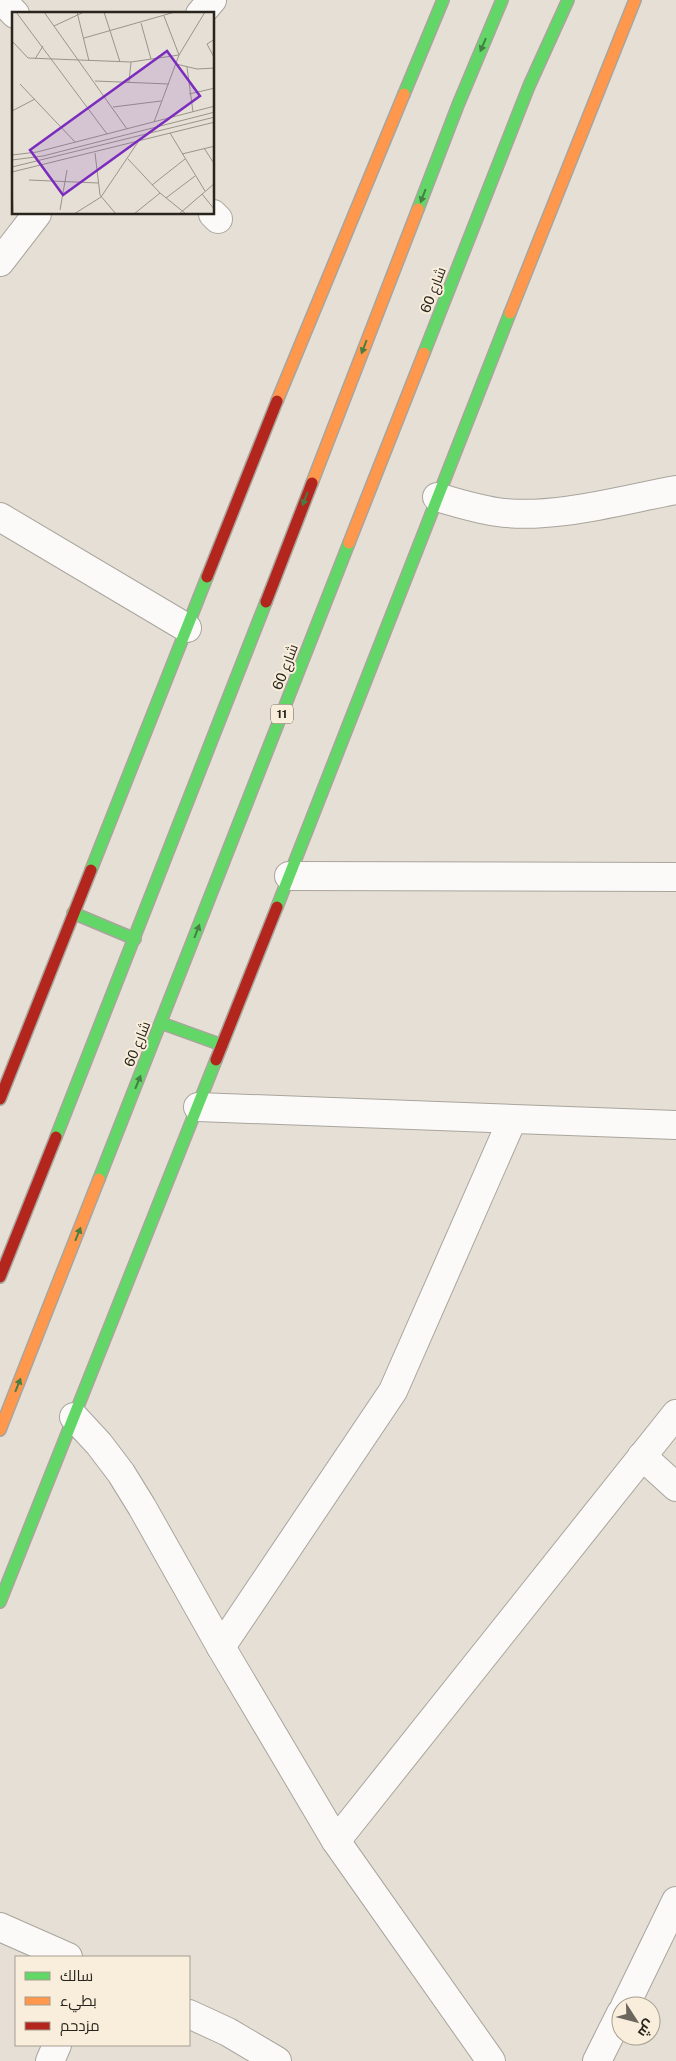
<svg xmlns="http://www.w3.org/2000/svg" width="676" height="2061" viewBox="0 0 676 2061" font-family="'Public Sans',Cairo,sans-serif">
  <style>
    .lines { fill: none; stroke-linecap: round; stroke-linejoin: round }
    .street-casing { stroke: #a9a59d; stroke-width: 30 }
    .fast-casing { stroke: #a9a59d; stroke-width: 14 }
    .slow-casing { stroke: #a9a59d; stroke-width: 14 }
    .jam-casing { stroke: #a9a59d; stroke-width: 14 }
    .street { stroke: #fbfaf9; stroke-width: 28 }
    .fast { stroke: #63d668; stroke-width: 11 }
    .slow { stroke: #ff974d; stroke-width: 11 }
    .jam { stroke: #b3261e; stroke-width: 11 }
    .oneway { fill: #467e43 }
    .labels { text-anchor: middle; stroke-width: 4; stroke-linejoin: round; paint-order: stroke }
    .shield { fill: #f9eedb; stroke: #676157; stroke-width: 1 }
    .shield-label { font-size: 12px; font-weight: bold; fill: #29251e }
    .street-label { font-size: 14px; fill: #29251e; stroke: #f9eedb }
    .inset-road { fill: none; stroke: #9a958c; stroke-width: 1 }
    .view { fill: #7b2cbf; fill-opacity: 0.15; stroke: #7b2cbf; stroke-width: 2.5 }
    .inset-edge { fill: none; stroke: #29251e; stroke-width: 2.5 }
  </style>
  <rect width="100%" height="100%" fill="#e5dfd5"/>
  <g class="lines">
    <defs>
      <g id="street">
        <path d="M 2,0 L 15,14"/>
        <path d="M 200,14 L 212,0"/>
        <path d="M 213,214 L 218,219"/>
        <path d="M 0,262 L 37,214"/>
        <path d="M 437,497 C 457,503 476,509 497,512 C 553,520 621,500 676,490"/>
        <path d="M 0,517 L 187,628"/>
        <path d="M 289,876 L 676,877"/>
        <path d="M 198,1107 L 676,1125"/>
        <path d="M 74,1417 L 99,1444 L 121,1473 L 142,1507 L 221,1647 L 336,1841 L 491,2061"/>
        <path d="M 642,1456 L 676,1487"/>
        <path d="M 221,1647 L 393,1391 L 512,1120"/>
        <path d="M 336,1841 L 676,1414"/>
        <path d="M 0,1927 L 68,1957"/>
        <path d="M 625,2006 L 676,1901"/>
        <path d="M 189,2014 L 228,2032 L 277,2061"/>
        <path d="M 50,2061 L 57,2045"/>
        <path d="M 597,2061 L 621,2013"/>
      </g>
      <g id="fast">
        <path d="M 404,94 L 443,0"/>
        <path d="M 418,209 L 458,105 L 502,0"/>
        <path d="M 424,353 L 529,86 L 568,0"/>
        <path d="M 91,870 L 207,577"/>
        <path d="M 277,907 L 510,313"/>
        <path d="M 73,913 L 135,939"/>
        <path d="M 161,1023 L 222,1045"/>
        <path d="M 56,1137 L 266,602"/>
        <path d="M 99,1179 L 349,543"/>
        <path d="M 0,1602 L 216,1060"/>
      </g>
      <g id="slow">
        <path d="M 510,313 L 635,0"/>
        <path d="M 277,401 L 404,94"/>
        <path d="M 312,483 L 418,209"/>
        <path d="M 349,543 L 424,353"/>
        <path d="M 0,1430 L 99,1179"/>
      </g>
      <g id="jam">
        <path d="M 207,577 L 277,401"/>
        <path d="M 266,602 L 312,483"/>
        <path d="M 216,1060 L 277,907"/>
        <path d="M 0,1099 L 91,870"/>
        <path d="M 0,1277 L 56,1137"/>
      </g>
    </defs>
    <use href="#street" class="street-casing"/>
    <use href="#fast" class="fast-casing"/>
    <use href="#slow" class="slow-casing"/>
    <use href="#jam" class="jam-casing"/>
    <use href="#street" class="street"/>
    <use href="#fast" class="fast"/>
    <use href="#slow" class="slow"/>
    <use href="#jam" class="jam"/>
  </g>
  <defs><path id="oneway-solid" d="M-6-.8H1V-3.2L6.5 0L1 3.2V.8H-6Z" transform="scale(1.25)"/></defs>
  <g class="oneway">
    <use href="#oneway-solid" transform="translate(483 45) rotate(113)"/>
    <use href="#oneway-solid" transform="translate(423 196) rotate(111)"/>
    <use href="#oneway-solid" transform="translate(364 347) rotate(111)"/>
    <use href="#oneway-solid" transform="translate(305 499) rotate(111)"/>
    <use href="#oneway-solid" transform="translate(197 931) rotate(-69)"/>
    <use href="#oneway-solid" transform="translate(138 1082) rotate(-68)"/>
    <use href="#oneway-solid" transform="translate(78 1234) rotate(-68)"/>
    <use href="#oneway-solid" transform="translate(18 1385) rotate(-68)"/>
  </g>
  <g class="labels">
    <rect class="shield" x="271" y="704.5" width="22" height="19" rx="4"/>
    <g class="shield-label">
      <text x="282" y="718">11</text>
    </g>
    <g class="street-label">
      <text transform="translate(433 290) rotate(-69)" y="5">شارع 60</text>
      <text transform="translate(285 667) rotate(-69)" y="5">شارع 60</text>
      <text transform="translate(137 1044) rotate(-68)" y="5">شارع 60</text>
    </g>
  </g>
  <g transform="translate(12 12)">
    <rect width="202" height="202" fill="#e5dfd5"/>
    <path class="inset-road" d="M 4,0 L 95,122M 32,0 L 115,117M 65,0 L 77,49M 92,0 L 108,50M 129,11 L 139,47M 42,14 L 72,0M 72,26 L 163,0M 203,27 L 195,32 L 203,47M 0,29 L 16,46 L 119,50 L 167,43 L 152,4M 23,47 L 31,34M 164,52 L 185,57 L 203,56M 175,55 L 181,100M 83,69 L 157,72M 117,70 L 119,50M 8,72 L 63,130M 177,82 L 203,76M 101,95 L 149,89M 0,99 L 23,87M 142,110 L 167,43 L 193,0M 158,121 L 193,179M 192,136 L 203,153M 83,141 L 88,183 L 104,202M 170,142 L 203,134M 0,143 L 25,140 L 203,94M 116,147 L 148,181 L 174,202M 0,148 L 31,144 L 203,100M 0,155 L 203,105M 0,160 L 203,110M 0,167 L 1,202M 17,168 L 86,171M 140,173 L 173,147M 190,182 L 203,198M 154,186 L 183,164M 48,198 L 55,158M 62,202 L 89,185 L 126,130M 122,202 L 148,181M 167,202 L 203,171"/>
    <path class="view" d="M 155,39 L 188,84 L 51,183 L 18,138 Z"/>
    <rect width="202" height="202" class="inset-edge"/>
  </g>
  <rect x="15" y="1956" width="175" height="90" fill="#f9eedb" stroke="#a69e8f"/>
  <rect x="25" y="1972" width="25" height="8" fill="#63d668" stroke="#a69e8f"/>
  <text x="60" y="1981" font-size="15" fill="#29251e">سالك</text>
  <rect x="25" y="1997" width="25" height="8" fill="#ff974d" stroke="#a69e8f"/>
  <text x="60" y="2006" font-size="15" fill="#29251e">بطيء</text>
  <rect x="25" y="2022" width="25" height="8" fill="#b3261e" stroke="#a69e8f"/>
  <text x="60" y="2031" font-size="15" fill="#29251e">مزدحم</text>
  <g transform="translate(636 2021) rotate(126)"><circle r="24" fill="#f9eedb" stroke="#a69e8f"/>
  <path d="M0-4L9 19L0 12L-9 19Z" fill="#6b665e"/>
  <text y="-8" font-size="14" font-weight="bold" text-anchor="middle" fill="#29251e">ش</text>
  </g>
</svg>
